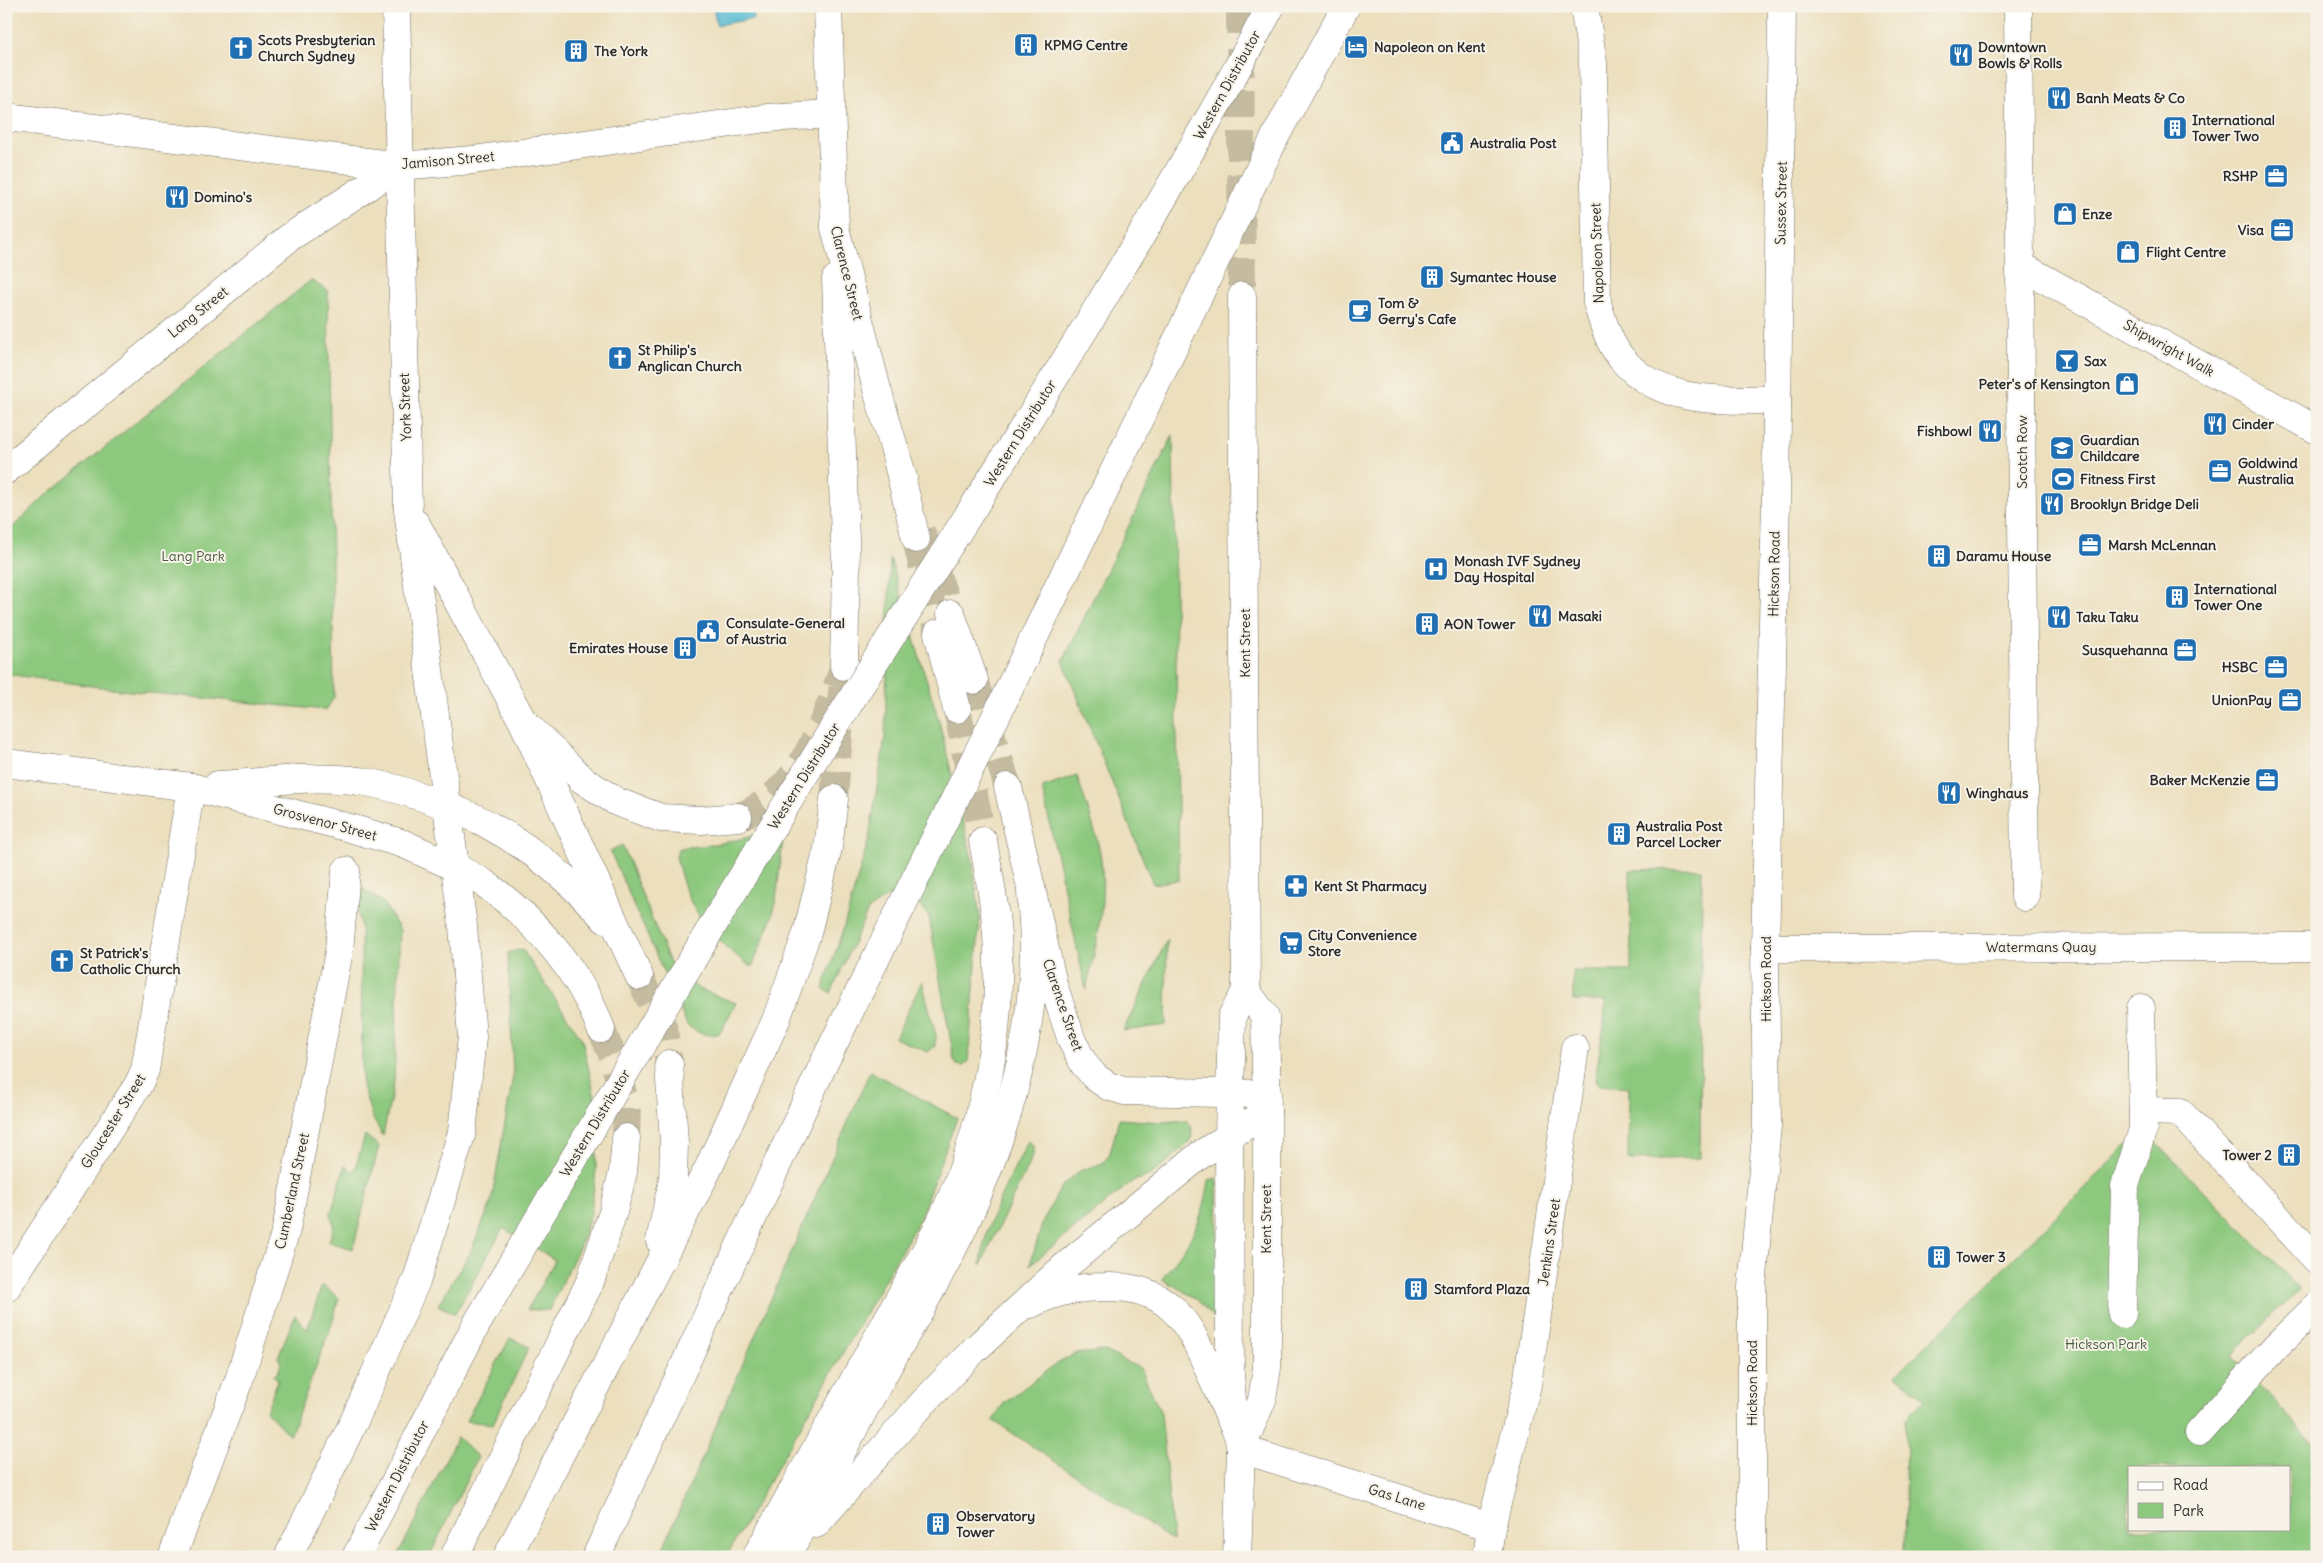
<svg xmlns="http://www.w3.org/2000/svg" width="2323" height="1563" viewBox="0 0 2323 1563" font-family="Delius,sans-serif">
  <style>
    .green { fill: #8cc87d; stroke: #5c7a54; fill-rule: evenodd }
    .water { fill: #54bad3; stroke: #40727f }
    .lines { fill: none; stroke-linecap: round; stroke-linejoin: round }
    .minor-tunnel { stroke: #c5bba0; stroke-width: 28; stroke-dasharray: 28 14; stroke-linecap: butt }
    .highway-tunnel { stroke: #c5bba0; stroke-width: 28; stroke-dasharray: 28 14; stroke-linecap: butt }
    .minor-casing { stroke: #6f6a5e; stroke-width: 29 }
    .major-casing { stroke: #6f6a5e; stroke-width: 29 }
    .highway-casing { stroke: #6f6a5e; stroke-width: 29 }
    .minor { stroke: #fff; stroke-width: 28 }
    .major { stroke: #fff; stroke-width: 28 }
    .highway { stroke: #fff; stroke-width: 28 }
    .highway-bridge-casing { stroke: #6f6a5e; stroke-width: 29; stroke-linecap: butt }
    .highway-bridge { stroke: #fff; stroke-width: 28 }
    .labels { text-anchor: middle; stroke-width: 4; stroke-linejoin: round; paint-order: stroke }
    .poi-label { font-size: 14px; font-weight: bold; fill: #2b2b2b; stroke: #f7f3e8; text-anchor: start }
    .street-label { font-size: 14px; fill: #2b2b2b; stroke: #f7f3e8 }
    .park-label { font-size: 14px; fill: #485a44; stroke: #f7f3e8 }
  </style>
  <rect width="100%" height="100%" fill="#f7f3e8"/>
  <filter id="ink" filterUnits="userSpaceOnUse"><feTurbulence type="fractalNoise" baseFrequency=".02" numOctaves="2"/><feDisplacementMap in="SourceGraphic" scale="10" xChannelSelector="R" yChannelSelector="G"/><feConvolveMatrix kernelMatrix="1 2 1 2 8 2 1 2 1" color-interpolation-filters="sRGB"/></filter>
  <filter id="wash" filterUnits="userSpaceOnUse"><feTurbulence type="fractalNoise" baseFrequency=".0096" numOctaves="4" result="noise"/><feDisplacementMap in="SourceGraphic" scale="20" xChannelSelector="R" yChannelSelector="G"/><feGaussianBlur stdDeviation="1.12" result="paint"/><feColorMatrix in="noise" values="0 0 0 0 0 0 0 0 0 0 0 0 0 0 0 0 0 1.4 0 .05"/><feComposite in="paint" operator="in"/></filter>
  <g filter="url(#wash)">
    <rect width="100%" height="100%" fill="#ecdfbd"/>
    <g class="green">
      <path d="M 311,280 L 328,291 L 334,697 L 326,710 L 120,690 L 6,674 L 6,534 L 44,497 Z"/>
      <path d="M 1173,435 L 1179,880 L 1153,884 L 1063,661 Z"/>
      <path d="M 890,559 L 939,721 L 972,858 L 980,918 L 968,1062 L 963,1066 L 957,1065 L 954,1060 L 929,917 L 916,901 L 891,894 L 868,910 L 831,993 L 823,989 L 844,926 L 869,838 L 885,737 Z"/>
      <path d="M 1077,776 C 1085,801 1095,828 1100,853 C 1108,898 1096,947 1086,990 L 1042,788 Z"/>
      <path d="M 784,830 L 776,902 L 770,924 L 752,967 C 732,955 706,929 694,908 C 685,893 680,873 676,856 L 678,849 L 686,847 C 720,846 751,835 784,830 Z"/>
      <path d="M 622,845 L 670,963 L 699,989 L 736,1003 L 720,1033 C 706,1037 699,1034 687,1025 L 610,851 Z"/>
      <path d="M 1702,869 L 1700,1158 L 1628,1160 L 1629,1088 L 1600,1085 L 1595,1080 L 1604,1024 L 1605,1001 L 1573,1001 L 1573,971 L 1631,971 L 1630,870 Z"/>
      <path d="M 354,883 L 383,902 L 400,930 L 394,1082 L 383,1136 L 373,1119 L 362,1086 L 361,928 L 352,886 Z"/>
      <path d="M 1167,940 L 1166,1025 L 1123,1031 Z"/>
      <path d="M 522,949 L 582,1039 L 596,1102 L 596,1170 L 591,1213 L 580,1246 L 549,1310 L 527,1310 L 555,1260 L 503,1228 L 455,1314 L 438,1305 L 470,1253 L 491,1203 L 513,1076 L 508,953 Z"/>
      <path d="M 922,981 L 936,1036 L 935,1046 L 928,1052 L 895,1038 Z"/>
      <path d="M 870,1071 L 957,1118 L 920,1218 L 726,1557 L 659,1557 Z"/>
      <path d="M 1119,1119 L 1162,1122 L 1186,1120 L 1192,1128 L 1191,1141 C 1178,1152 1150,1181 1134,1180 L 1030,1265 L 1043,1221 L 1061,1187 L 1080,1171 L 1103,1163 L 1110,1153 Z"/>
      <path d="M 2143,1129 L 2300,1289 L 2231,1355 L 2317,1447 L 2317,1557 L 1904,1557 L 1906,1418 L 1925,1399 L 1896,1376 ZM 2129,1467 L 2289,1467 L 2289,1529 L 2129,1529 Z"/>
      <path d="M 365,1135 L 379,1146 L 353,1249 L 329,1242 L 334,1224 L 330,1216 L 345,1166 L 354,1172 Z"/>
      <path d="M 1028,1141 L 1033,1145 L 1033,1155 L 981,1265 C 984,1221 1009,1180 1028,1141 Z"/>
      <path d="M 1217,1178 L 1218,1317 L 1214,1318 L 1195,1298 L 1162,1279 C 1188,1245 1203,1224 1209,1180 Z"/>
      <path d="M 322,1285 L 339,1298 L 332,1324 L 290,1436 L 266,1411 L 278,1380 L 273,1375 L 278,1373 L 281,1363 L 278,1357 L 295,1315 L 307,1330 Z"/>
      <path d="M 510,1338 L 529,1347 L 493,1424 L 466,1421 Z"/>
      <path d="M 1105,1351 L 1141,1369 L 1161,1413 L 1173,1541 L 993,1420 L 1004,1403 L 1053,1366 L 1075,1354 Z"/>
      <path d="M 457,1437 L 478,1457 L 429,1557 L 397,1557 Z"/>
    </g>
    <path class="water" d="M 713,6 L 752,6 L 754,19 L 716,25 Z"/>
  </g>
  <g filter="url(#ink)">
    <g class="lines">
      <g class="minor-tunnel">
        <path d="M 1240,6 L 1242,296"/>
        <path d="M 921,531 L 951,614"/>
        <path d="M 974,680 L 1008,787"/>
        <path d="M 738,817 C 800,794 824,724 844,666"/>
      </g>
      <g class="highway-tunnel">
        <path d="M 916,539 L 938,633"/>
        <path d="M 957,709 L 983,841"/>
        <path d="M 834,799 L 844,666"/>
        <path d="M 639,976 L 664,1029 L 669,1064"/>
        <path d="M 601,1029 L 612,1054 L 627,1108 L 626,1138"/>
      </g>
      <defs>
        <g id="minor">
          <path d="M 396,6 L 408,510 L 455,867"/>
          <path d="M 828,6 L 835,228 L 878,393 L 903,478"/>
          <path d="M 1584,6 L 1593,63 L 1597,303 C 1603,322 1609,344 1622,359 C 1662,406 1722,399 1777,400"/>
          <path d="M 2018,6 L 2025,897"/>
          <path d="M 6,117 L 399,166 L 473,160 L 767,118 L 830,114"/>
          <path d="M 2021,266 L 2317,430"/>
          <path d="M 836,279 L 846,569 L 844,666"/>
          <path d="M 6,470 L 290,237 L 399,166"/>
          <path d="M 416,524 L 522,720 L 583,780 L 617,802 L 661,818 L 701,820 L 738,817"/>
          <path d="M 951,614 L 974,680"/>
          <path d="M 1008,787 L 1053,984 L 1072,1041 L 1084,1064 L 1095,1077 L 1108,1086 L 1124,1091 L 1267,1094"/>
          <path d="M 1765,948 L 2317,947"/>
          <path d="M 2143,1111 L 2180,1112 L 2317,1260"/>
          <path d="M 6,1288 L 138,1085 L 145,1070 L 191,787"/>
          <path d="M 2122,1314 L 2125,1186 L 2143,1129 L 2141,1008"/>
          <path d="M 2199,1432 L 2275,1347 L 2317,1306"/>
          <path d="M 1241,1449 L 1491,1527 L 1527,1385 L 1575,1048"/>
          <path d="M 1241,1449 L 1262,1400 L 1267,1368 L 1267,1112 L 1265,1016 L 1246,991"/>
          <path d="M 172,1557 L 239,1380 L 286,1230 L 339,951 L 346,871"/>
          <path d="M 1237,1557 L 1241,1449 L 1233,1412 L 1230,1375 L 1229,1135 L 1232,1016 L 1246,991 L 1242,296"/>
          <path d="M 1487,1557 L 1491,1527"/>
          <path d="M 1752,1557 L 1752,1287 L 1767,1126 L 1765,948 L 1776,500 L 1782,6"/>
        </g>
        <g id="major">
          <path d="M 6,763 L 191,787 L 350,828 L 404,844 L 455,867"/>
          <path d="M 218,785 C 261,783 316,774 359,781 C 389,785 418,795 447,806"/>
        </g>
        <g id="highway">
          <path d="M 896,455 L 916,539"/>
          <path d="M 938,633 L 957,709"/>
          <path d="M 522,720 L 639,976"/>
          <path d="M 447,806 C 462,813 478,818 492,827 C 534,850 573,883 605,919"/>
          <path d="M 455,867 C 466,873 478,879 488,886 C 536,921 581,973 601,1029"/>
          <path d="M 660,1241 L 673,1180 L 674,1143 L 669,1064"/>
          <path d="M 1031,1304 C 1053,1292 1080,1287 1105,1287 C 1167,1285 1187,1318 1209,1370 C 1218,1391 1227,1412 1237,1433"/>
          <path d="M 816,1524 L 922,1404 L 974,1350 L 1063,1268 L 1200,1155 L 1267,1112"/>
          <path d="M 288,1557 L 356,1417 L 417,1279 L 462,1132 L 472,1037 L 463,926 L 455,867"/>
          <path d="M 356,1557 L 476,1325"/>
          <path d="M 454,1557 L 590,1282 L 613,1212 L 623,1172 L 626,1138"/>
          <path d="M 507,1557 L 708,1169 L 776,1020 L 807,933 L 828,848 L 834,799"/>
          <path d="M 596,1557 L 824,1063"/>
          <path d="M 756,1557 L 936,1232 C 977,1149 1000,1054 998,961 C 998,920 990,880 983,841"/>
          <path d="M 786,1557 C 818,1497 849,1436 882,1377 C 909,1328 939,1279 963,1228 C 1004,1140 1033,1046 1034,948 C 1034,930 1032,911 1031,892"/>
        </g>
      </defs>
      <use href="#minor" class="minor-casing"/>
      <use href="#major" class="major-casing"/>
      <use href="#highway" class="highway-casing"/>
      <use href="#minor" class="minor"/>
      <use href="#major" class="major"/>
      <use href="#highway" class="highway"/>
      <defs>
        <g id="highway-bridge">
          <path d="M 824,1063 L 999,710 L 1276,135 L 1346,6"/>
          <path d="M 476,1325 C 598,1118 719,911 846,708 C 992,477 1142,248 1271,6"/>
        </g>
      </defs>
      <use href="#highway-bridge" class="highway-bridge-casing"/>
      <use href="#highway-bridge" class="highway-bridge"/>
    </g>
  </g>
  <defs>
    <symbol id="building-square" viewBox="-11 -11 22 22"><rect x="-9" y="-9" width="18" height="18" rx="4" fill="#1f6fb2" stroke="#f7f3e8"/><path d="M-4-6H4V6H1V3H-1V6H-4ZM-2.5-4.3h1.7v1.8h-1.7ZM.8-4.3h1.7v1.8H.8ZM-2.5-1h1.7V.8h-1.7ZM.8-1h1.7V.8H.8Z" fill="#fff"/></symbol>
    <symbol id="hotel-square" viewBox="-11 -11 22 22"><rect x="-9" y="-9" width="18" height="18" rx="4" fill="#1f6fb2" stroke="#f7f3e8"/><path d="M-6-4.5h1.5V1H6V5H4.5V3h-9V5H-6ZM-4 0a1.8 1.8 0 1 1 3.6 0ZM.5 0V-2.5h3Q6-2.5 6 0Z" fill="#fff"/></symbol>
    <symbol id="church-square" viewBox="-11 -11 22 22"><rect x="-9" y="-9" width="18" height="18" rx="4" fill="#1f6fb2" stroke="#f7f3e8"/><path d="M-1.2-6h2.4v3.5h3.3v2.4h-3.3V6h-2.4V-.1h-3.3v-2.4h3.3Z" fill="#fff"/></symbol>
    <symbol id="restaurant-square" viewBox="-11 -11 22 22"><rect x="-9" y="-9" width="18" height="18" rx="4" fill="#1f6fb2" stroke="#f7f3e8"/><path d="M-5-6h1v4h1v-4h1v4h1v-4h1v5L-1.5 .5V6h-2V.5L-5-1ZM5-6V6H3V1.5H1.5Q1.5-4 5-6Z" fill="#fff"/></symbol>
    <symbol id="civic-square" viewBox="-11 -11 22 22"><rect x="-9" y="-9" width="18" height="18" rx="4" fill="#1f6fb2" stroke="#f7f3e8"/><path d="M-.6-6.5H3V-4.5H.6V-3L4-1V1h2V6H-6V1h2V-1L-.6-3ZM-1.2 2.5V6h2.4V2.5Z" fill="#fff"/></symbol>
    <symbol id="office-square" viewBox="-11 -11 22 22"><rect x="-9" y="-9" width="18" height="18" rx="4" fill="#1f6fb2" stroke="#f7f3e8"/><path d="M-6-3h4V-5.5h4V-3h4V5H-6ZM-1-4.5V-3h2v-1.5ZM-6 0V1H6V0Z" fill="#fff"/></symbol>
    <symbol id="shop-square" viewBox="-11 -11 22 22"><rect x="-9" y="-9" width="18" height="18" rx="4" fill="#1f6fb2" stroke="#f7f3e8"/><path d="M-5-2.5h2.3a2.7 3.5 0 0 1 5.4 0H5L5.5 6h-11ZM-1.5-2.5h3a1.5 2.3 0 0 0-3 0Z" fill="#fff"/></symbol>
    <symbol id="cafe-square" viewBox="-11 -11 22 22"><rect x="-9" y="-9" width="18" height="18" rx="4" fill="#1f6fb2" stroke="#f7f3e8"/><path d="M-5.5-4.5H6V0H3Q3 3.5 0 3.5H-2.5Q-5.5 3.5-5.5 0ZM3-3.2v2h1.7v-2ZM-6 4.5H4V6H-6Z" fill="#fff"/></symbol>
    <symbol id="bar-square" viewBox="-11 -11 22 22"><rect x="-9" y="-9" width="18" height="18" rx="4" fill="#1f6fb2" stroke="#f7f3e8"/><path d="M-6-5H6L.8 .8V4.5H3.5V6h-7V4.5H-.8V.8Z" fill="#fff"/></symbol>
    <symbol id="school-square" viewBox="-11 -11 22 22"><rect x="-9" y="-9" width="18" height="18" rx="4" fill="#1f6fb2" stroke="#f7f3e8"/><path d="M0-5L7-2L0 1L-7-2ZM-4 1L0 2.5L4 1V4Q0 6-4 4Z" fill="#fff"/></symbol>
    <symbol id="stadium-square" viewBox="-11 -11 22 22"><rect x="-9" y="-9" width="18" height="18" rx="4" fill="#1f6fb2" stroke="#f7f3e8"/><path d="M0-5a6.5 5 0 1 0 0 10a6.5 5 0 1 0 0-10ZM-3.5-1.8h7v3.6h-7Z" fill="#fff"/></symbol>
    <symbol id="hospital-square" viewBox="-11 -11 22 22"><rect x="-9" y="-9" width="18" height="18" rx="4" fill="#1f6fb2" stroke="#f7f3e8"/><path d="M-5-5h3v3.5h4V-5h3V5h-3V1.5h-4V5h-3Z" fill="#fff"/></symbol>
    <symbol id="pharmacy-square" viewBox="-11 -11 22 22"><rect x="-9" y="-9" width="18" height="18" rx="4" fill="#1f6fb2" stroke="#f7f3e8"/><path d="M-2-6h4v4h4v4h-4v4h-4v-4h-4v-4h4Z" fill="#fff"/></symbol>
    <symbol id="supermarket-square" viewBox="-11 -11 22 22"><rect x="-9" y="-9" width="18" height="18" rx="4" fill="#1f6fb2" stroke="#f7f3e8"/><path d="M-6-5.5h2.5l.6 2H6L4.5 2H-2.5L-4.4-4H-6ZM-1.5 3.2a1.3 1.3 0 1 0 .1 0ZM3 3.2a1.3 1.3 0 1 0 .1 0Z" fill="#fff"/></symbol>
  </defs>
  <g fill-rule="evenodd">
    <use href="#building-square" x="1012" y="31" width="28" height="28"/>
    <use href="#hotel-square" x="1342" y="33" width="28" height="28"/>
    <use href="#church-square" x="227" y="34" width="28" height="28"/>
    <use href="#building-square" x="562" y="37" width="28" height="28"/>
    <use href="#restaurant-square" x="1947" y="41" width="28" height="28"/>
    <use href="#restaurant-square" x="2045" y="84" width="28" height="28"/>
    <use href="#building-square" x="2161" y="114" width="28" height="28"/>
    <use href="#civic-square" x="1438" y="129" width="28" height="28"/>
    <use href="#office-square" x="2262" y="162" width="28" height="28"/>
    <use href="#restaurant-square" x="163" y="183" width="28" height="28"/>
    <use href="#shop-square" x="2051" y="200" width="28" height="28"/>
    <use href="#office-square" x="2268" y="216" width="28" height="28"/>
    <use href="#shop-square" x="2114" y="238" width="28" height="28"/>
    <use href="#building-square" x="1418" y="263" width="28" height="28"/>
    <use href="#cafe-square" x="1346" y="297" width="28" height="28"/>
    <use href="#church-square" x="606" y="344" width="28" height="28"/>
    <use href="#bar-square" x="2053" y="347" width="28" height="28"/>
    <use href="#shop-square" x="2113" y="370" width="28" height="28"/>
    <use href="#restaurant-square" x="2201" y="410" width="28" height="28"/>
    <use href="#restaurant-square" x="1976" y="417" width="28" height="28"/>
    <use href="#school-square" x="2048" y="434" width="28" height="28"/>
    <use href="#office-square" x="2206" y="457" width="28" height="28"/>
    <use href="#stadium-square" x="2049" y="465" width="28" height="28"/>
    <use href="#restaurant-square" x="2038" y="490" width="28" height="28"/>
    <use href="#office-square" x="2076" y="531" width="28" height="28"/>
    <use href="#building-square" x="1925" y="542" width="28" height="28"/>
    <use href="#hospital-square" x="1422" y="555" width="28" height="28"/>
    <use href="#building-square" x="2163" y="583" width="28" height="28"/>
    <use href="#restaurant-square" x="1526" y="602" width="28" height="28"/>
    <use href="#restaurant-square" x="2045" y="603" width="28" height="28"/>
    <use href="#building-square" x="1413" y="610" width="28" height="28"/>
    <use href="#civic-square" x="694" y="617" width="28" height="28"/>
    <use href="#building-square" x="671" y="634" width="28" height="28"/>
    <use href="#office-square" x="2171" y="636" width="28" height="28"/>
    <use href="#office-square" x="2262" y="653" width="28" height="28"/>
    <use href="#office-square" x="2276" y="686" width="28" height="28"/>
    <use href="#office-square" x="2253" y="766" width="28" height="28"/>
    <use href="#restaurant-square" x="1935" y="779" width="28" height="28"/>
    <use href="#building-square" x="1605" y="820" width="28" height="28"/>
    <use href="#pharmacy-square" x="1282" y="872" width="28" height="28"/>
    <use href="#supermarket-square" x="1277" y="929" width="28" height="28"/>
    <use href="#church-square" x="48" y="947" width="28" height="28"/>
    <use href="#building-square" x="2275" y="1141" width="28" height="28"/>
    <use href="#building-square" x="1925" y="1243" width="28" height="28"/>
    <use href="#building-square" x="1402" y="1275" width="28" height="28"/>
    <use href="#building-square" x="924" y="1510" width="28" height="28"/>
  </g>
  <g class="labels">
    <g class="poi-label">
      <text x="258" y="45">Scots Presbyterian<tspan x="258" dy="16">Church Sydney</tspan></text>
      <text x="1044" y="50">KPMG Centre</text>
      <text x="1374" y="52">Napoleon on Kent</text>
      <text x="1978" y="52">Downtown<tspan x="1978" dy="16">Bowls &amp; Rolls</tspan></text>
      <text x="594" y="56">The York</text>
      <text x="2076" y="103">Banh Meats &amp; Co</text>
      <text x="2192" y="125">International<tspan x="2192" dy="16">Tower Two</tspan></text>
      <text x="1470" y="148">Australia Post</text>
      <text x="2258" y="181" text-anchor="end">RSHP</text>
      <text x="194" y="202">Domino's</text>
      <text x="2082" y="219">Enze</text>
      <text x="2264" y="235" text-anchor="end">Visa</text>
      <text x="2146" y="257">Flight Centre</text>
      <text x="1450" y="282">Symantec House</text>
      <text x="1378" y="308">Tom &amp;<tspan x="1378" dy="16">Gerry's Cafe</tspan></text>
      <text x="638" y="355">St Philip's<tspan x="638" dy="16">Anglican Church</tspan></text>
      <text x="2084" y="366">Sax</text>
      <text x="2110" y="389" text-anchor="end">Peter's of Kensington</text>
      <text x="2232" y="429">Cinder</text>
      <text x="1972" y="436" text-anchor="end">Fishbowl</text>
      <text x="2080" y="445">Guardian<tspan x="2080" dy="16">Childcare</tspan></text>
      <text x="2238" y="468">Goldwind<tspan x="2238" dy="16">Australia</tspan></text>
      <text x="2080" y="484">Fitness First</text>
      <text x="2070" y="509">Brooklyn Bridge Deli</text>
      <text x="2108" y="550">Marsh McLennan</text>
      <text x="1956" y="561">Daramu House</text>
      <text x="1454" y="566">Monash IVF Sydney<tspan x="1454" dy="16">Day Hospital</tspan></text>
      <text x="2194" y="594">International<tspan x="2194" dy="16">Tower One</tspan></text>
      <text x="1558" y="621">Masaki</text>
      <text x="2076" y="622">Taku Taku</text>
      <text x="726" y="628">Consulate-General<tspan x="726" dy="16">of Austria</tspan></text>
      <text x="1444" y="629">AON Tower</text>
      <text x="668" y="653" text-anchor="end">Emirates House</text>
      <text x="2168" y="655" text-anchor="end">Susquehanna</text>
      <text x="2258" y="672" text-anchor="end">HSBC</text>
      <text x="2272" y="705" text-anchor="end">UnionPay</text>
      <text x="2250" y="785" text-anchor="end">Baker McKenzie</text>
      <text x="1966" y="798">Winghaus</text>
      <text x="1636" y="831">Australia Post<tspan x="1636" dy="16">Parcel Locker</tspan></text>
      <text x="1314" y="891">Kent St Pharmacy</text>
      <text x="1308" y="940">City Convenience<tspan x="1308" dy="16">Store</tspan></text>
      <text x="80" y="958">St Patrick's<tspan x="80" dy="16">Catholic Church</tspan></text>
      <text x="2272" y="1160" text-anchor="end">Tower 2</text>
      <text x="1956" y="1262">Tower 3</text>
      <text x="1434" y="1294">Stamford Plaza</text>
      <text x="956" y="1521">Observatory<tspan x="956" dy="16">Tower</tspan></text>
    </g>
    <g class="street-label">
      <text transform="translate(1227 85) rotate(-61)" y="5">Western Distributor</text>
      <text transform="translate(448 160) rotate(-5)" y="5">Jamison Street</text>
      <text transform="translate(1781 203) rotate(-89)" y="5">Sussex Street</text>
      <text transform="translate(1597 253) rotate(-92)" y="5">Napoleon Street</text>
      <text transform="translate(847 273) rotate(76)" y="5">Clarence Street</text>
      <text transform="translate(198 312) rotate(-39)" y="5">Lang Street</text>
      <text transform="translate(2169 348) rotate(29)" y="5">Shipwright Walk</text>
      <text transform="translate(405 407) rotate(-92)" y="5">York Street</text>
      <text transform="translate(1020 433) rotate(-58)" y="5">Western Distributor</text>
      <text transform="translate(2022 452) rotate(-90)" y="5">Scotch Row</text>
      <text transform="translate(1774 574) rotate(-89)" y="5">Hickson Road</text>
      <text transform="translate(1245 643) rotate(-90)" y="5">Kent Street</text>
      <text transform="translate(804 776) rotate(-58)" y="5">Western Distributor</text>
      <text transform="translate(325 822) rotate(15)" y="5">Grosvenor Street</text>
      <text x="2041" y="952">Watermans Quay</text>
      <text transform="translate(1766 979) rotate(-90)" y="5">Hickson Road</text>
      <text transform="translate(1063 1005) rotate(71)" y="5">Clarence Street</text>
      <text transform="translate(113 1121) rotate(-58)" y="5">Gloucester Street</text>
      <text transform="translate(595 1123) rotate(-59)" y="5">Western Distributor</text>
      <text transform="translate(292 1191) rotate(-78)" y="5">Cumberland Street</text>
      <text transform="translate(1266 1219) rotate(-90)" y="5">Kent Street</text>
      <text transform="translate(1549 1242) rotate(-82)" y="5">Jenkins Street</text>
      <text transform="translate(1752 1383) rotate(-90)" y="5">Hickson Road</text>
      <text transform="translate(397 1476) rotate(-63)" y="5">Western Distributor</text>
      <text transform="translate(1397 1497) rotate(17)" y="5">Gas Lane</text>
    </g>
    <g class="park-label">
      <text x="193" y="561">Lang Park</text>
      <text x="2106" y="1349">Hickson Park</text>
    </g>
  </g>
  <rect width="2323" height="1563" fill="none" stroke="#f7f3e8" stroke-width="25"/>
  <rect x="2128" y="1466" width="162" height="65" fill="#f7f3e8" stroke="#a5a39c"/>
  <rect x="2138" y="1482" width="25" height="8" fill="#ffffff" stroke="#a5a39c"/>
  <text x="2173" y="1490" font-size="15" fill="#2b2b2b">Road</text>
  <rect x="2138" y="1503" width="25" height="15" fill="#8cc87d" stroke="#a5a39c"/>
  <text x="2173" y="1516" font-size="15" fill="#2b2b2b">Park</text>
</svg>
